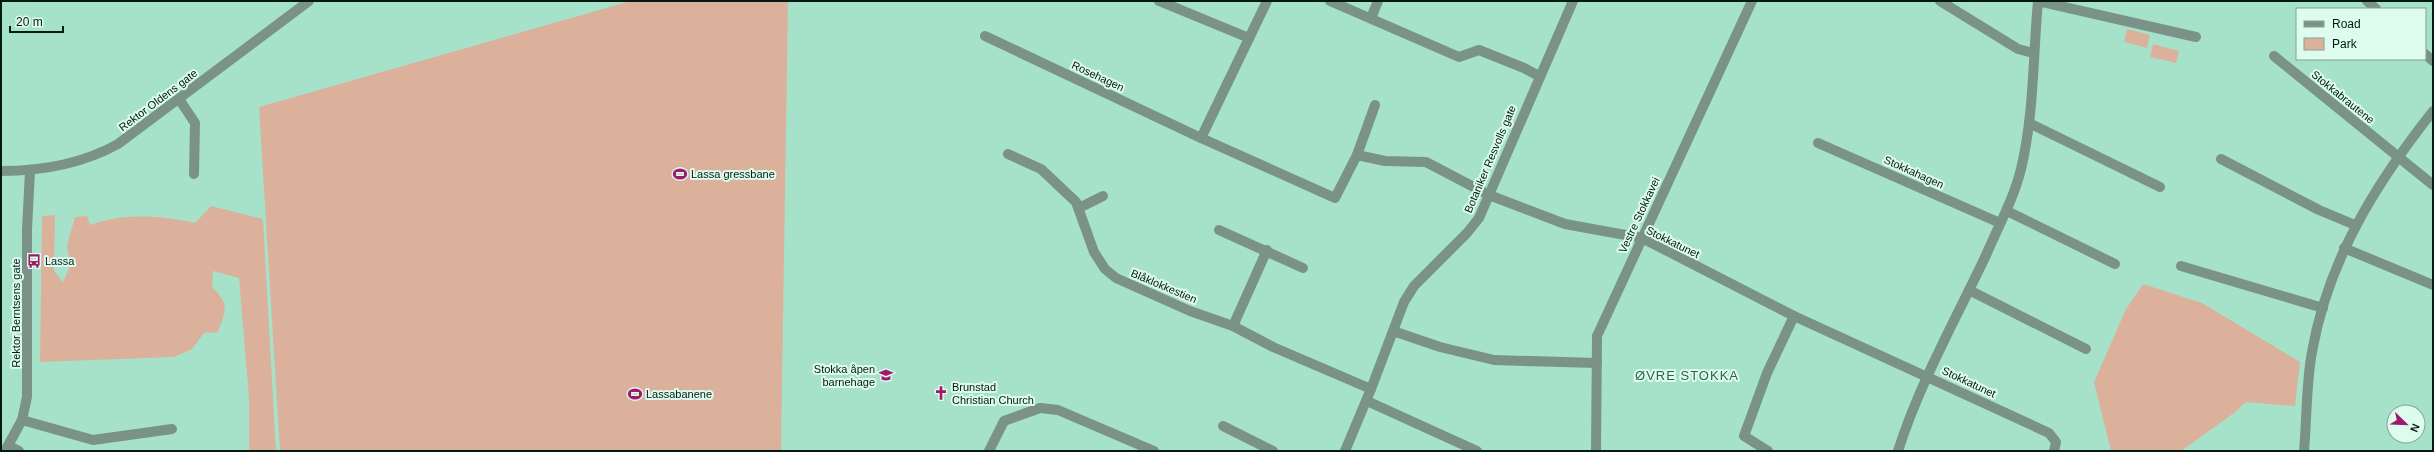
<svg xmlns="http://www.w3.org/2000/svg" width="2434" height="452" viewBox="0 0 2434 452" font-family="Arial,sans-serif">
  <style>
    .green { fill: #dcb19c }
    .lines { fill: none; stroke-linecap: round; stroke-linejoin: round }
    .service { stroke: #7a9288; stroke-width: 10 }
    .minor { stroke: #7a9288; stroke-width: 10 }
    .labels { text-anchor: middle; stroke-width: 4; stroke-linejoin: round; paint-order: stroke }
    .street-label { font-size: 11px; fill: #031a12; stroke: #defbef }
    .poi-label { font-size: 11px; fill: #031a12; stroke: #defbef; text-anchor: start }
    .quarter-label { font-size: 13px; letter-spacing: 1px; fill: #2a6350; stroke: #defbef }
  </style>
  <rect width="100%" height="100%" fill="#a6e2ca"/>
  <g class="green">
    <path d="M 631,1 L 788,1 L 781,451 L 280,451 L 259,107 Z"/>
    <path d="M 2127,29 L 2150,35 L 2147,48 L 2124,42 Z"/>
    <path d="M 2153,44 L 2179,51 L 2176,63 L 2150,57 Z"/>
    <path d="M 211,206 L 263,219 L 276,451 L 249,451 L 249,398 L 239,278 L 213,271 L 212,287 C 230,304 226,310 218,332 L 204,333 L 192,349 L 174,357 L 40,362 L 42,216 L 55,215 L 54,271 L 63,282 L 70,266 L 67,245 L 75,217 L 87,216 L 90,225 C 121,213 162,215 195,223 Z"/>
    <path d="M 2143,284 L 2202,303 L 2300,362 L 2295,406 L 2246,402 L 2234,413 L 2181,451 L 2111,451 L 2094,382 L 2126,309 Z"/>
  </g>
  <g class="lines">
    <g class="service">
      <path d="M 179,99 L 195,123 L 194,174"/>
      <path d="M 22,420 L 93,440 L 172,429"/>
      <path d="M 9,446 L 19,451"/>
    </g>
    <g class="minor">
      <path d="M 1159,1 L 1249,38"/>
      <path d="M 1267,1 L 1201,138 L 1335,198 L 1357,155 L 1375,105"/>
      <path d="M 1330,1 L 1459,57 L 1479,50 L 1524,68 L 1539,76"/>
      <path d="M 1940,1 L 2018,49 L 2033,53"/>
      <path d="M 2038,1 L 2196,37"/>
      <path d="M 2367,1 L 2376,9"/>
      <path d="M 1371,18 L 1378,1"/>
      <path d="M 985,36 L 1201,138"/>
      <path d="M 2425,54 L 2433,61"/>
      <path d="M 2274,56 L 2433,185"/>
      <path d="M 2029,123 L 2160,187"/>
      <path d="M 1818,143 L 2000,223"/>
      <path d="M 1008,154 L 1041,169 L 1076,202 L 1094,252 L 1105,269 L 1116,278 L 1190,311 L 1233,326 L 1273,347 L 1371,389"/>
      <path d="M 1357,155 L 1385,161 L 1426,162 L 1489,195 L 1565,224 L 1642,238 L 1794,316 L 2049,433 L 2056,442 L 2054,451"/>
      <path d="M 2221,159 L 2319,210 L 2355,225"/>
      <path d="M 1,171 C 42,171 82,164 118,144 L 309,1"/>
      <path d="M 1079,208 L 1103,196"/>
      <path d="M 2007,211 L 2115,264"/>
      <path d="M 1219,230 L 1303,268"/>
      <path d="M 2344,248 L 2433,285"/>
      <path d="M 2181,266 L 2323,308"/>
      <path d="M 1969,290 L 2086,349"/>
      <path d="M 1233,326 L 1267,250"/>
      <path d="M 1393,331 L 1440,347 L 1494,360 L 1597,363"/>
      <path d="M 1367,401 L 1477,451"/>
      <path d="M 1223,426 L 1273,451"/>
      <path d="M 5,451 L 22,420 L 27,397 L 27,229 L 30,171"/>
      <path d="M 989,451 L 1004,421 L 1040,408 L 1058,410 L 1154,451"/>
      <path d="M 1345,451 L 1371,389 L 1404,302 L 1414,286 L 1467,233 L 1479,218 L 1573,1"/>
      <path d="M 1596,451 L 1597,336 L 1752,1"/>
      <path d="M 1768,451 L 1744,436 L 1767,373 L 1794,316"/>
      <path d="M 1898,451 C 1920,382 1956,319 1987,253 C 1999,225 2014,198 2021,169 C 2034,115 2033,56 2038,1"/>
      <path d="M 2304,451 C 2307,418 2306,384 2312,352 C 2328,260 2376,183 2433,111"/>
    </g>
  </g>
  <defs>
    <symbol id="stadium-bare" viewBox="-9 -9 18 18"><path d="M0-5a6.5 5 0 1 0 0 10a6.5 5 0 1 0 0-10ZM-3.5-1.8h7v3.6h-7Z" fill="#9d1a6c" stroke="#defbef" stroke-width="2.5" paint-order="stroke"/></symbol>
    <symbol id="bus-bare" viewBox="-9 -9 18 18"><path d="M-5-6H5V4H4V6H2V4H-2V6H-4V4H-5ZM-3.5-4V0h7V-4ZM-3.5 1.2v1.5H-2V1.2ZM2 1.2v1.5H3.5V1.2Z" fill="#9d1a6c" stroke="#defbef" stroke-width="2.5" paint-order="stroke"/></symbol>
    <symbol id="school-bare" viewBox="-9 -9 18 18"><path d="M0-5L7-2L0 1L-7-2ZM-4 1L0 2.5L4 1V4Q0 6-4 4Z" fill="#9d1a6c" stroke="#defbef" stroke-width="2.5" paint-order="stroke"/></symbol>
    <symbol id="church-bare" viewBox="-9 -9 18 18"><path d="M-1.2-6h2.4v3.5h3.3v2.4h-3.3V6h-2.4V-.1h-3.3v-2.4h3.3Z" fill="#9d1a6c" stroke="#defbef" stroke-width="2.5" paint-order="stroke"/></symbol>
  </defs>
  <g fill-rule="evenodd">
    <use href="#stadium-bare" x="670" y="164" width="20" height="20"/>
    <use href="#bus-bare" x="24" y="251" width="20" height="20"/>
    <use href="#school-bare" x="876" y="365" width="20" height="20"/>
    <use href="#church-bare" x="931" y="383" width="20" height="20"/>
    <use href="#stadium-bare" x="625" y="384" width="20" height="20"/>
  </g>
  <g class="labels">
    <g class="street-label">
      <text transform="translate(1098 76) rotate(25)" y="4">Rosehagen</text>
      <text transform="translate(2343 97) rotate(39)" y="4">Stokkabrautene</text>
      <text transform="translate(158 100) rotate(-37)" y="4">Rektor Oldens gate</text>
      <text transform="translate(1490 159) rotate(-67)" y="4">Botaniker Resvolls gate</text>
      <text transform="translate(1914 172) rotate(24)" y="4">Stokkahagen</text>
      <text transform="translate(1639 215) rotate(-65)" y="4">Vestre Stokkavei</text>
      <text transform="translate(1673 242) rotate(26)" y="4">Stokkatunet</text>
      <text transform="translate(1164 286) rotate(23)" y="4">Blåklokkestien</text>
      <text transform="translate(16 313) rotate(-90)" y="4">Rektor Berntsens gate</text>
      <text transform="translate(1969 382) rotate(25)" y="4">Stokkatunet</text>
    </g>
    <g class="poi-label">
      <text x="691" y="178">Lassa gressbane</text>
      <text x="45" y="265">Lassa</text>
      <text x="875" y="373" text-anchor="end">Stokka åpen<tspan x="875" dy="13">barnehage</tspan></text>
      <text x="952" y="391">Brunstad<tspan x="952" dy="13">Christian Church</tspan></text>
      <text x="646" y="398">Lassabanene</text>
    </g>
    <g class="quarter-label">
      <text x="1687" y="380">ØVRE STOKKA</text>
    </g>
  </g>
  <rect width="2434" height="452" fill="none" stroke="#031a12" stroke-width="4"/>
  <rect x="2296" y="8" width="130" height="52" fill="#defbef" stroke="#86a197"/>
  <rect x="2304" y="21" width="20" height="6" fill="#7a9288" stroke="#86a197"/>
  <text x="2332" y="28" font-size="12" fill="#031a12">Road</text>
  <rect x="2304" y="38" width="20" height="12" fill="#dcb19c" stroke="#86a197"/>
  <text x="2332" y="48" font-size="12" fill="#031a12">Park</text>
  <g transform="translate(2406 424) rotate(113)"><circle r="19" fill="#defbef" stroke="#86a197"/>
  <path d="M0-3L7 15L0 10L-7 15Z" fill="#9d1a6c"/>
  <text y="-6" font-size="11" font-weight="bold" text-anchor="middle" fill="#031a12">N</text>
  </g>
  <path d="M10 26v6h53v-6" fill="none" stroke="#031a12" stroke-width="2"/>
  <text x="16" y="26" font-size="12" fill="#031a12" stroke="#defbef" stroke-width="3" paint-order="stroke">20 m</text>
</svg>
